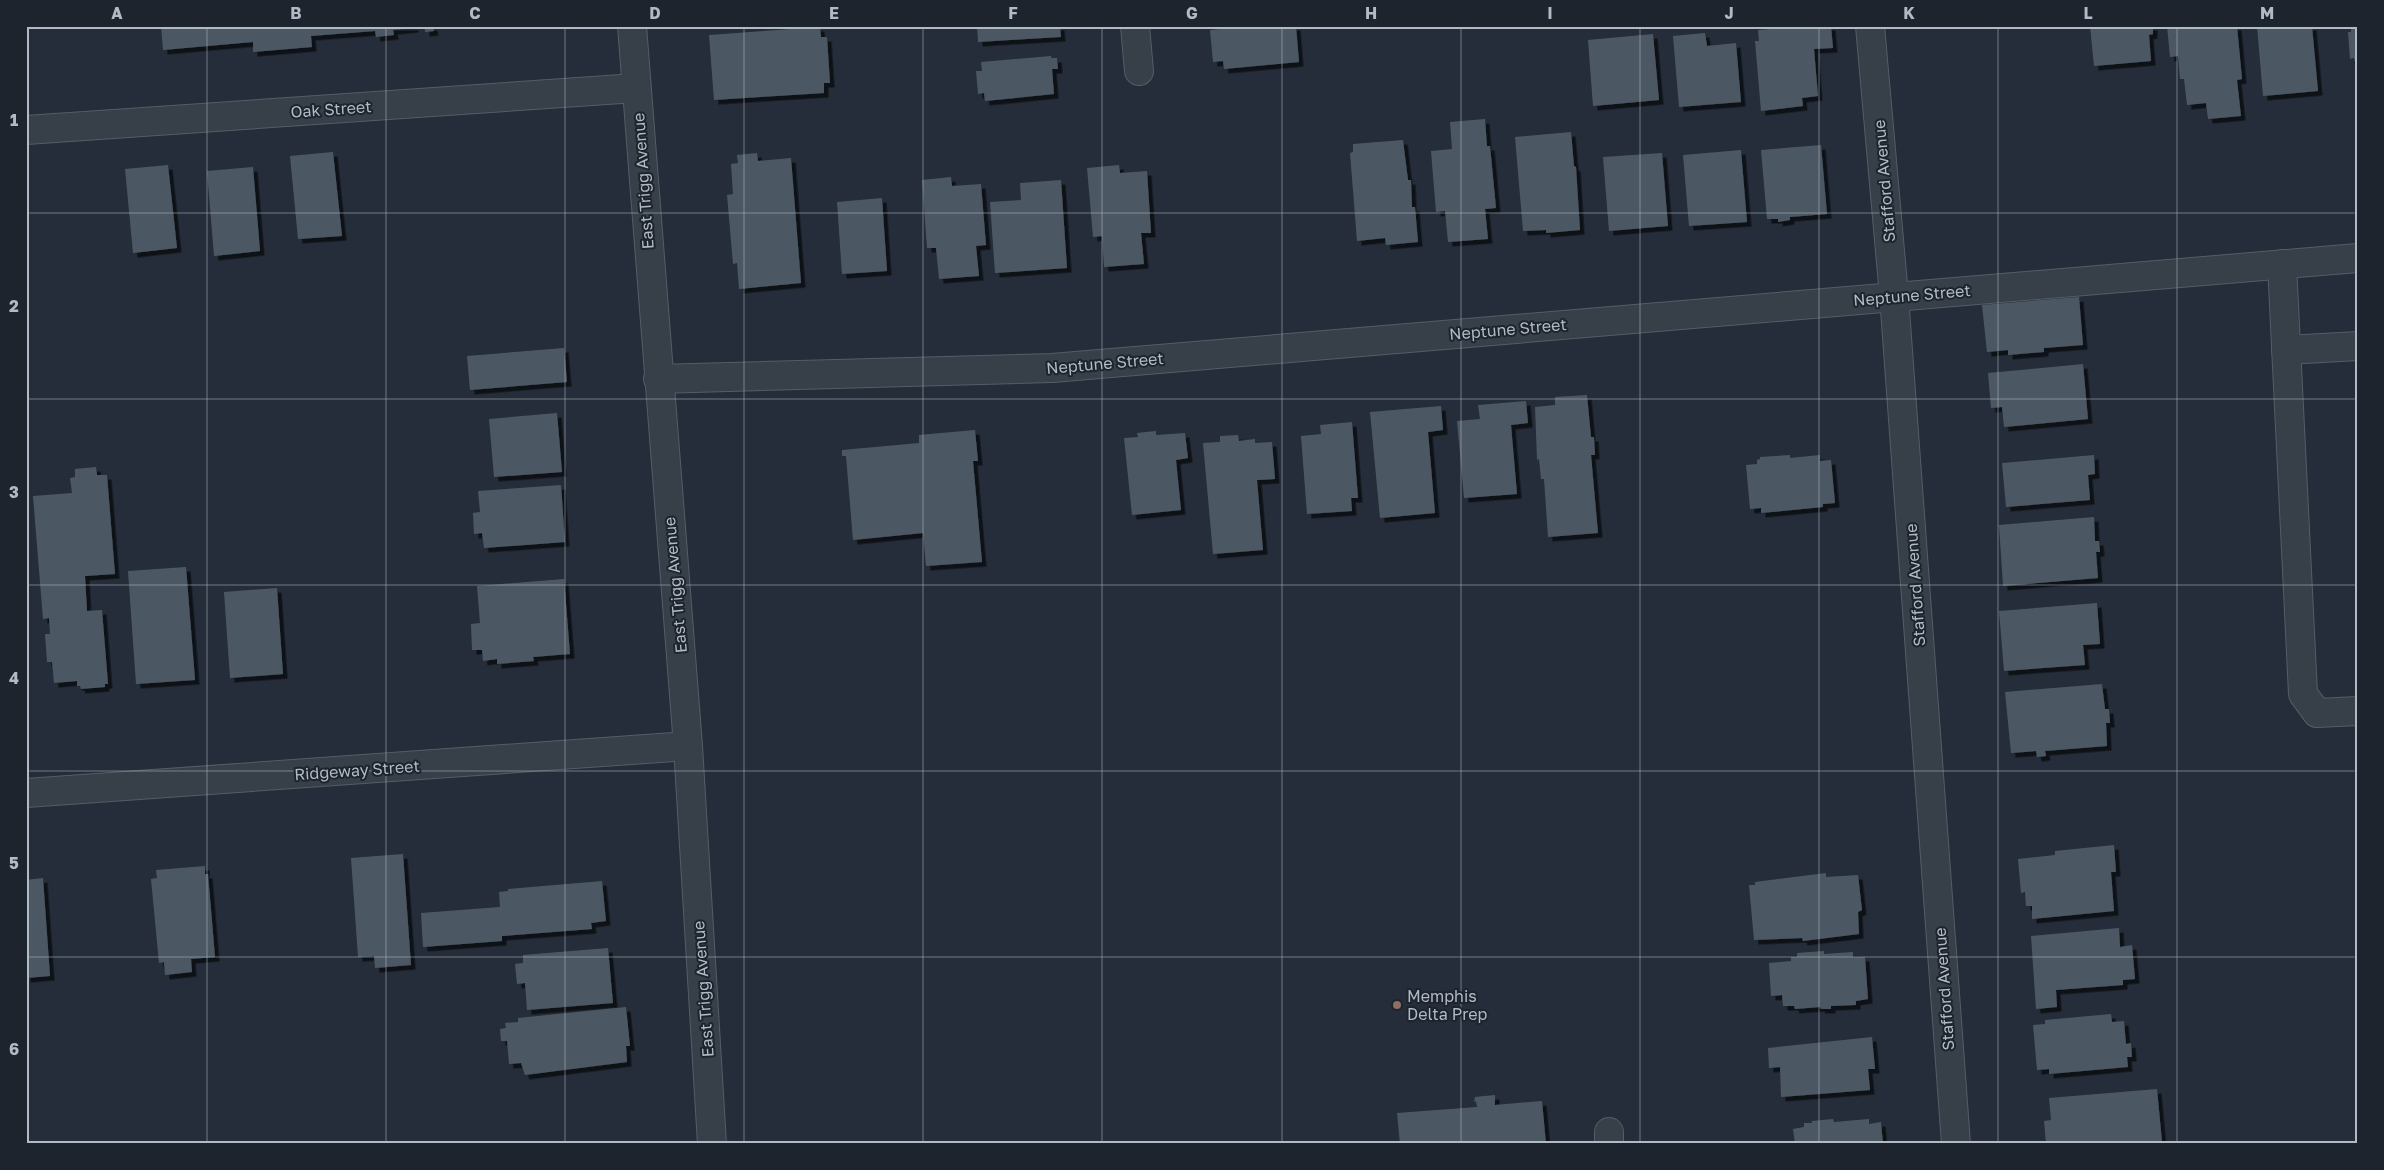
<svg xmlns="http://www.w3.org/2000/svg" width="2384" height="1170" viewBox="0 0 2384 1170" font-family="'Golos Text',sans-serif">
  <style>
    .building { fill: #4c5864; filter: url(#shadow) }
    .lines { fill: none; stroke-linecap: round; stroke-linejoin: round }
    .minor-casing { stroke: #555d67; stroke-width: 30 }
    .minor { stroke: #373f49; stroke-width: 28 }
    .grid { fill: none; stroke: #b2bac5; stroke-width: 1; stroke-opacity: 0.55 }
    .education-dot { fill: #8d6e63; stroke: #1d242e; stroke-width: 2 }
    .labels { text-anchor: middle; stroke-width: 4; stroke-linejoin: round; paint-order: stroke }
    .street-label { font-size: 16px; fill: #b2bac5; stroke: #1d242e }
    .poi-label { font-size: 16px; fill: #b2bac5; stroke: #1d242e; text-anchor: start }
    .neatline { fill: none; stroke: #b2bac5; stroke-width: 2 }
    .grid-label { font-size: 16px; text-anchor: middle; font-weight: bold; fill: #b2bac5 }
  </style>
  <defs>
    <filter id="shadow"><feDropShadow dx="4.5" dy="4.5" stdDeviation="0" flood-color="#0009"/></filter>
  </defs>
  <rect width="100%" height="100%" fill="#242d39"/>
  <g class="building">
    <path d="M 161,26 L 414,26 L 414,28 L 393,30 L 394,35 L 376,37 L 375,31 L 311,36 L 312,47 L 253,52 L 253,42 L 163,50 Z"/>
    <path d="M 425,26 L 433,26 L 434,31 L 425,32 Z"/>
    <path d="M 977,26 L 1060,26 L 1061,37 L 978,42 Z"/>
    <path d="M 1220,26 L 1296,26 L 1299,62 L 1224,69 L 1223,61 L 1213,62 L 1210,30 L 1220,29 Z"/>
    <path d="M 1806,26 L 1831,26 L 1833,48 L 1814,49 L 1818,96 L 1802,98 L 1803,106 L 1761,111 L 1755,41 L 1759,41 L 1758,30 Z"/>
    <path d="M 2090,26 L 2153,26 L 2153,34 L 2149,35 L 2151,61 L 2094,66 Z"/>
    <path d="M 2167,26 L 2237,26 L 2242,79 L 2237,80 L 2241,116 L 2208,119 L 2206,103 L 2187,105 L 2184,79 L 2180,79 L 2178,56 L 2170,57 Z"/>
    <path d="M 2257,26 L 2312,26 L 2318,91 L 2263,96 Z"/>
    <path d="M 2351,26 L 2358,26 L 2358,75 L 2354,58 L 2350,59 L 2348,32 L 2351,32 Z"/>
    <path d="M 820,27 L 821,37 L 827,37 L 830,83 L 824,83 L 824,93 L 714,100 L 709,35 Z"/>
    <path d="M 1705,33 L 1707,46 L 1736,43 L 1741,102 L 1679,107 L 1673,36 Z"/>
    <path d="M 1653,34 L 1659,100 L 1593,106 L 1588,40 Z"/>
    <path d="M 1051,56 L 1051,58 L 1057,58 L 1058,69 L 1052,69 L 1054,94 L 985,101 L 984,93 L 978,94 L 976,71 L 982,71 L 981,62 Z"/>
    <path d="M 1485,119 L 1487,146 L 1490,146 L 1496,208 L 1485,209 L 1488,239 L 1448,242 L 1445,211 L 1436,212 L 1431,151 L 1452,149 L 1450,122 Z"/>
    <path d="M 1571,132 L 1574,166 L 1576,167 L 1580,230 L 1546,233 L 1546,230 L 1523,231 L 1515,137 Z"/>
    <path d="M 1403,140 L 1408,180 L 1411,180 L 1412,207 L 1415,207 L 1418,242 L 1386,245 L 1385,238 L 1357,241 L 1350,153 L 1353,152 L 1353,144 Z"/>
    <path d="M 1821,145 L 1827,214 L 1790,217 L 1790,220 L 1778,222 L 1778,219 L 1767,219 L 1761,150 Z"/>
    <path d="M 1741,150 L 1747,222 L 1689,226 L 1683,155 Z"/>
    <path d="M 333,152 L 342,236 L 298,239 L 290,156 Z"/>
    <path d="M 757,153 L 758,161 L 791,158 L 801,283 L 739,289 L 737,263 L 733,264 L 727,195 L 733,194 L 731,164 L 738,163 L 737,155 Z"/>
    <path d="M 1662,153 L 1668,226 L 1609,231 L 1603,157 Z"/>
    <path d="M 168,165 L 177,248 L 133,253 L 125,169 Z"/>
    <path d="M 1119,165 L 1120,173 L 1147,171 L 1151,233 L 1141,233 L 1144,264 L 1104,267 L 1102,236 L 1093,237 L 1087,168 Z"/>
    <path d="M 253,167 L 260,251 L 214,256 L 207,171 Z"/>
    <path d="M 951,177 L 952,186 L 981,184 L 986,245 L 976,246 L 979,276 L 939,279 L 936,248 L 927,248 L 922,180 Z"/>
    <path d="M 1061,180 L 1067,268 L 995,273 L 990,202 L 1021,200 L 1020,183 Z"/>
    <path d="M 882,198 L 887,271 L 842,274 L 837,202 Z"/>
    <path d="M 2079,297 L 2083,345 L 2044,348 L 2044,352 L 2008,355 L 2008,350 L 1987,352 L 1982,305 Z"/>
    <path d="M 564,348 L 567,382 L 470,390 L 467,356 Z"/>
    <path d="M 2083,364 L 2088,419 L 2004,427 L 2002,407 L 1991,408 L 1988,373 Z"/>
    <path d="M 1587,395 L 1591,437 L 1594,437 L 1595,455 L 1591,455 L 1598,533 L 1548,537 L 1544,479 L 1541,479 L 1539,459 L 1537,460 L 1535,407 L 1555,405 L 1555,397 Z"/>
    <path d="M 1526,401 L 1528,423 L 1511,425 L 1517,494 L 1464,498 L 1457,421 L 1480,419 L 1478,405 Z"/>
    <path d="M 1441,406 L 1443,430 L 1428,432 L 1435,513 L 1380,518 L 1370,412 Z"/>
    <path d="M 557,413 L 562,472 L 494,477 L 489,419 Z"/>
    <path d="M 1352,422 L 1358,498 L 1351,498 L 1352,511 L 1307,514 L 1301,436 L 1321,434 L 1320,425 Z"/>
    <path d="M 975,430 L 978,461 L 973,461 L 982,562 L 926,566 L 923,533 L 853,540 L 846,456 L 842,456 L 842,450 L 919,443 L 919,435 Z"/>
    <path d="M 1156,431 L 1156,435 L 1185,433 L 1188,458 L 1176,460 L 1181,510 L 1132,515 L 1124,438 L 1138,437 L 1137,433 Z"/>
    <path d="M 1238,435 L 1239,441 L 1255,439 L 1255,443 L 1272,442 L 1275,479 L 1257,480 L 1263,550 L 1213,554 L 1203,443 L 1220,442 L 1220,436 Z"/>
    <path d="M 1790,455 L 1790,458 L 1820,455 L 1820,461 L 1831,460 L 1835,503 L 1823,504 L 1823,507 L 1761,513 L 1761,508 L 1750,509 L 1746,465 L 1757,464 L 1757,460 L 1760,459 L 1760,457 Z"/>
    <path d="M 2094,455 L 2095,474 L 2088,475 L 2090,500 L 2006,507 L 2002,463 Z"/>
    <path d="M 96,467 L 97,475 L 107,475 L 115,574 L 85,576 L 87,611 L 102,610 L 108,684 L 105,684 L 105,687 L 81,689 L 80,686 L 77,686 L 77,681 L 54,683 L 52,662 L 47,662 L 45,634 L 50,634 L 49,618 L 43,619 L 33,496 L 72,493 L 70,478 L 75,477 L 75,469 Z"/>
    <path d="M 561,485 L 565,542 L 484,548 L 482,533 L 474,534 L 473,513 L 480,512 L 478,491 Z"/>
    <path d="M 2094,517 L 2095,541 L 2099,541 L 2100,552 L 2096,552 L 2098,578 L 2003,586 L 1999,525 Z"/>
    <path d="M 186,567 L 195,680 L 136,684 L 128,571 Z"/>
    <path d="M 564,579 L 570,654 L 533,657 L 534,661 L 497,664 L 497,659 L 483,661 L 482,650 L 472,650 L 471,624 L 480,623 L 477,586 Z"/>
    <path d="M 277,588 L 283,674 L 230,678 L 224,592 Z"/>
    <path d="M 2097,603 L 2100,644 L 2083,645 L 2085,665 L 2004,671 L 1999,611 Z"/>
    <path d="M 2102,684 L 2105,709 L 2109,709 L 2110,723 L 2106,723 L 2107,746 L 2045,751 L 2046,756 L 2037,757 L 2036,751 L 2011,753 L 2005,692 Z"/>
    <path d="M 2114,845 L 2116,872 L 2111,872 L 2114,911 L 2032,919 L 2032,906 L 2026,906 L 2025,892 L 2021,893 L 2018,859 L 2055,855 L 2055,851 Z"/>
    <path d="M 403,854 L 411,965 L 375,968 L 374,956 L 358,957 L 351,858 Z"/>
    <path d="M 205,866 L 205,874 L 208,874 L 215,957 L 191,959 L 192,972 L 165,975 L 164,962 L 159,963 L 151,879 L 157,878 L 156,870 Z"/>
    <path d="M 1826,873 L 1826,877 L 1858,875 L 1862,910 L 1858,912 L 1859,934 L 1803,941 L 1802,938 L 1754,940 L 1749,885 L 1755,885 L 1755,882 Z"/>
    <path d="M 43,878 L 50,976 L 26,978 L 26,880 Z"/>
    <path d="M 602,881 L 606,921 L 591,923 L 592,929 L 502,936 L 502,941 L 423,947 L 421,913 L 500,907 L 499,892 L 508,891 L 508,889 Z"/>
    <path d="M 2119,928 L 2120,947 L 2132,945 L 2135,979 L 2123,980 L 2123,985 L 2056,990 L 2057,1007 L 2036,1009 L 2031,936 Z"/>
    <path d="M 608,948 L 613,1003 L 527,1010 L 525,983 L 517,984 L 515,964 L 523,963 L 523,955 Z"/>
    <path d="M 1824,951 L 1824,954 L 1853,952 L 1853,957 L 1865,957 L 1868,999 L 1856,1001 L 1856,1005 L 1831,1006 L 1831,1009 L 1821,1009 L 1820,1007 L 1795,1009 L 1794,1006 L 1783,1006 L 1782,995 L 1771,996 L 1769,963 L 1791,961 L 1791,957 L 1797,957 L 1797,953 Z"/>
    <path d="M 626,1007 L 630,1046 L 626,1046 L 627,1062 L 525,1075 L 521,1063 L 509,1064 L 507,1041 L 501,1041 L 500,1029 L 506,1028 L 505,1023 L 518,1022 L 518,1018 Z"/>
    <path d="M 2111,1014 L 2112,1022 L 2124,1021 L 2126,1044 L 2131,1043 L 2132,1057 L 2127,1057 L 2128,1067 L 2049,1074 L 2049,1069 L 2037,1070 L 2033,1025 L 2045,1024 L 2045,1020 Z"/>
    <path d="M 1872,1037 L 1875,1069 L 1868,1069 L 1870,1090 L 1781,1097 L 1780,1067 L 1769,1068 L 1768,1048 Z"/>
    <path d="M 2157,1089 L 2162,1142 L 2046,1144 L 2044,1121 L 2051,1120 L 2049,1098 Z"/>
    <path d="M 1495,1095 L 1495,1105 L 1542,1101 L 1546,1144 L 1400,1144 L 1397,1113 L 1477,1107 L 1476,1101 L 1474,1102 L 1475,1097 Z"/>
    <path d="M 1833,1119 L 1834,1122 L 1869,1119 L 1869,1124 L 1881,1122 L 1883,1144 L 1795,1144 L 1793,1129 L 1804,1127 L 1804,1123 L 1812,1123 L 1812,1121 Z"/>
  </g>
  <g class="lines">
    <defs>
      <g id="minor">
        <path d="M 632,26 L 688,746 L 712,1144"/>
        <path d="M 1135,26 L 1139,71"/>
        <path d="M 1870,26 L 1894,296 L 1956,1144"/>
        <path d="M 26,130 L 636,88"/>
        <path d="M 2282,264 L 2303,694 L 2317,713 L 2358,711"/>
        <path d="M 2286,350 L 2358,346"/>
        <path d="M 658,379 L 1052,368 L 2358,258"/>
        <path d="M 26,793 L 688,746"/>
        <path d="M 1609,1132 L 1609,1144"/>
      </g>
    </defs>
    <use href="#minor" class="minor-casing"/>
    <use href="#minor" class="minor"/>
  </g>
  <path class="grid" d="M 207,26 L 207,1144M 386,26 L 386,1144M 565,26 L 565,1144M 744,26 L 744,1144M 923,26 L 923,1144M 1102,26 L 1102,1144M 1282,26 L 1282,1144M 1461,26 L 1461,1144M 1640,26 L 1640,1144M 1819,26 L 1819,1144M 1998,26 L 1998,1144M 2177,26 L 2177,1144M 26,213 L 2358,213M 26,399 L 2358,399M 26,585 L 2358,585M 26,771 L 2358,771M 26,957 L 2358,957"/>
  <circle class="education-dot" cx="1397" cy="1005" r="5"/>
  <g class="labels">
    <g class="street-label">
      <text transform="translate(331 109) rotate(-4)" y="6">Oak Street</text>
      <text transform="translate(643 181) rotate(-94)" y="6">East Trigg Avenue</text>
      <text transform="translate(1884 181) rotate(-95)" y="6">Stafford Avenue</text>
      <text transform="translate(1912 295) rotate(-5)" y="6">Neptune Street</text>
      <text transform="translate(1508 329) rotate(-5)" y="6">Neptune Street</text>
      <text transform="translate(1105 363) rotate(-5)" y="6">Neptune Street</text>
      <text transform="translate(675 585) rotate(-95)" y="6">East Trigg Avenue</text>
      <text transform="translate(1915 585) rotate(-94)" y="6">Stafford Avenue</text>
      <text transform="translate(357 770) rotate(-4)" y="6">Ridgeway Street</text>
      <text transform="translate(703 989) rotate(-94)" y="6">East Trigg Avenue</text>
      <text transform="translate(1944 989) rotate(-94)" y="6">Stafford Avenue</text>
    </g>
    <g class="poi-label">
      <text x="1407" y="1002">Memphis<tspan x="1407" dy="18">Delta Prep</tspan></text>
    </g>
  </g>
  <rect width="2384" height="1170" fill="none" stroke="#1d242e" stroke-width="55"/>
  <rect x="28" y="28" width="2328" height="1114" class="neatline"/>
  <g class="grid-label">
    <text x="117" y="19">A</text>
    <text x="296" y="19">B</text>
    <text x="475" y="19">C</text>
    <text x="655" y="19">D</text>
    <text x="834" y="19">E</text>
    <text x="1013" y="19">F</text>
    <text x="1192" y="19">G</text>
    <text x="1371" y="19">H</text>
    <text x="1550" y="19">I</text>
    <text x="1729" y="19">J</text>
    <text x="1909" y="19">K</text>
    <text x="2088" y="19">L</text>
    <text x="2267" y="19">M</text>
    <text x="14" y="126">1</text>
    <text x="14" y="312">2</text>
    <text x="14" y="498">3</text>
    <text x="14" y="684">4</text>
    <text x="14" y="869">5</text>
    <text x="14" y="1055">6</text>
  </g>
</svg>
